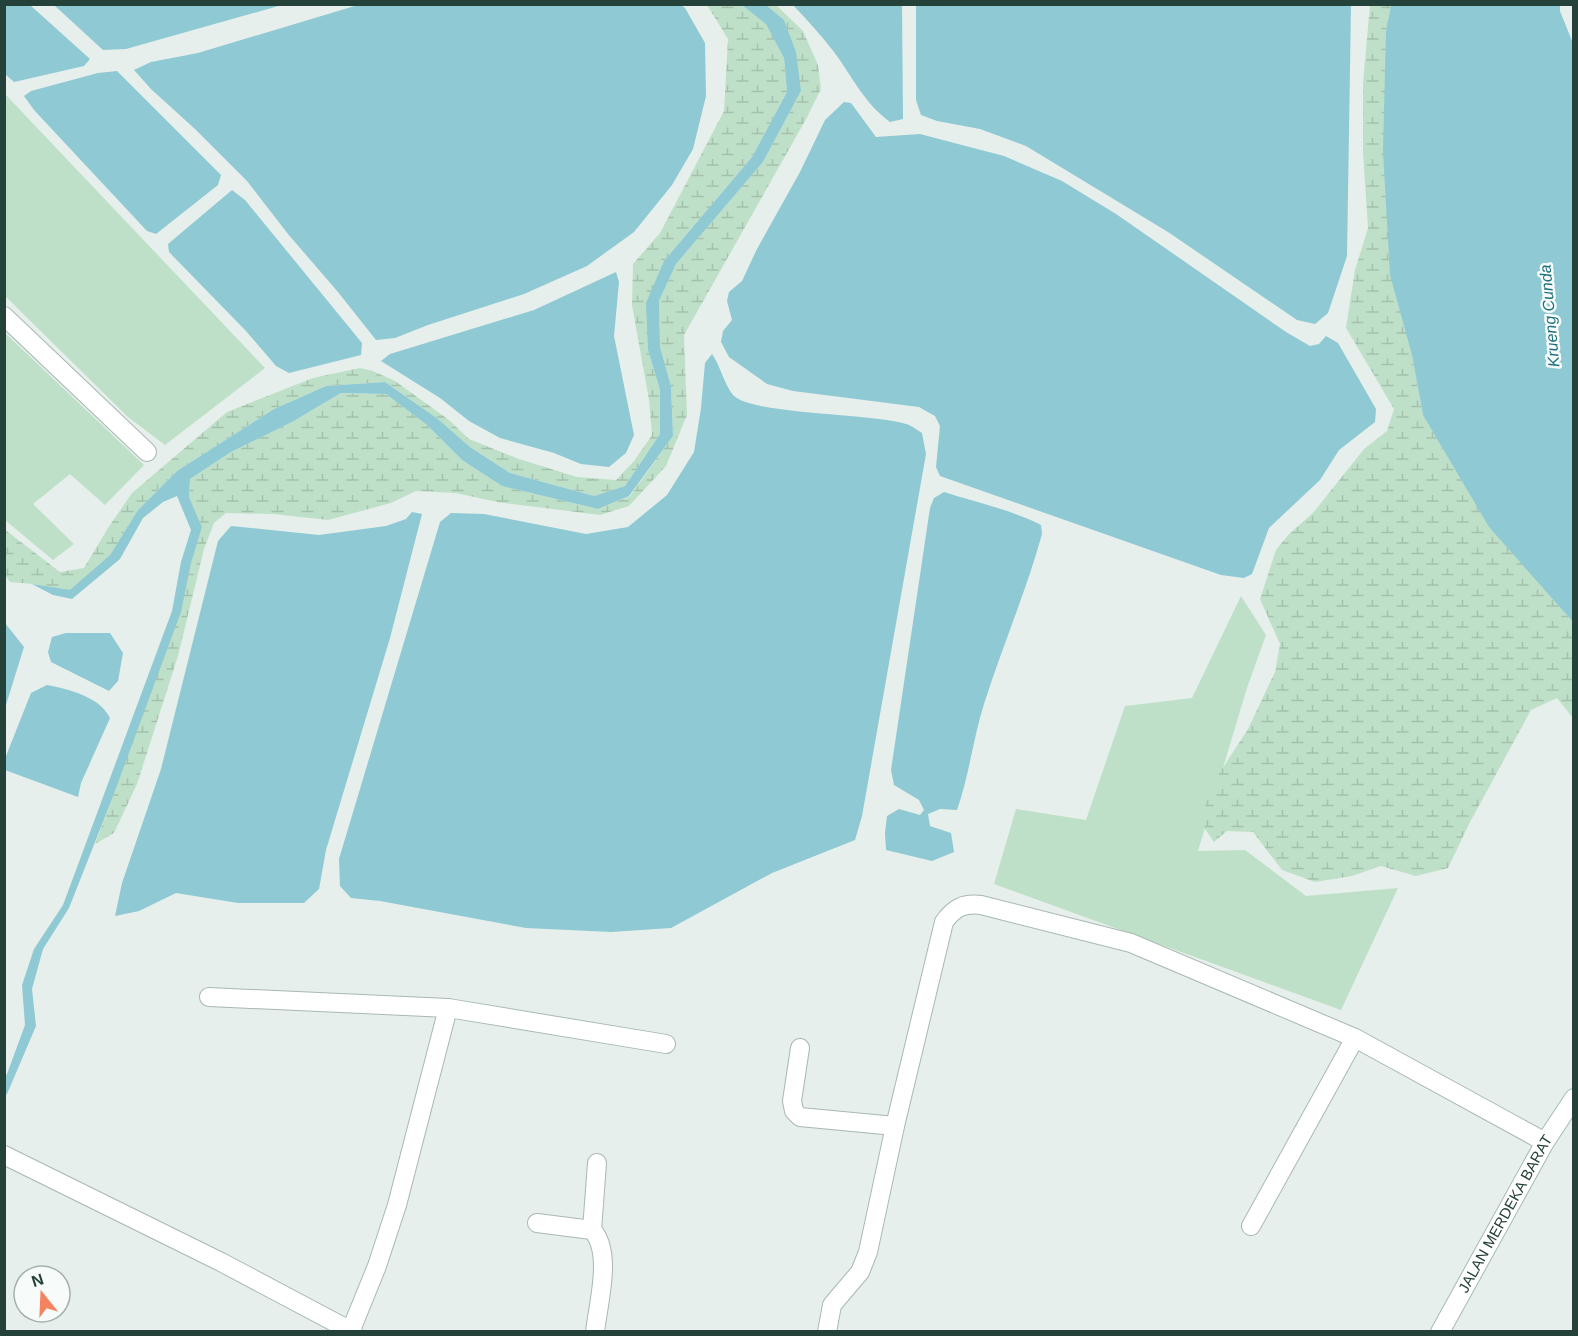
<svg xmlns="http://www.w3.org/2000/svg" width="1578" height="1336" viewBox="0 0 1578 1336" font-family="Arial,sans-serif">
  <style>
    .green { fill: #bfe0c8 }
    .wetland { fill: url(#wetland-marsh) }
    .water { fill: #8ec9d4 }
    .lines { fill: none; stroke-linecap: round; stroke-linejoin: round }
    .minor-casing { stroke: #a8b8b2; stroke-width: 20 }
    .secondary-casing { stroke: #a4bbb3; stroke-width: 20 }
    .minor { stroke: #fff; stroke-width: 18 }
    .secondary { stroke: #fff; stroke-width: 18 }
    .labels { text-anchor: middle; stroke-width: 5; stroke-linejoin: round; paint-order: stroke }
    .street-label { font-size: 15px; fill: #24423a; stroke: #f7fbf9 }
    .water-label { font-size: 16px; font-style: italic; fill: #1c6f80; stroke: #f7fbf9 }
  </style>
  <defs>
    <pattern id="wetland-marsh" width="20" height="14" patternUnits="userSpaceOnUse" patternTransform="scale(1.5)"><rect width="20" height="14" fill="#bfe0c8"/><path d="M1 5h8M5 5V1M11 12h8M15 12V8" fill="none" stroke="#a4c1ad"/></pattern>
  </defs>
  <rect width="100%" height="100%" fill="#e6efeb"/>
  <g class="green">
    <path d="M 5,94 L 265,368 L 165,445 L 128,417 L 5,296 Z"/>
    <path d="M 4,332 L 144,465 L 105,505 L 70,474 L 33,504 L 74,544 L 53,560 L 5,520 Z"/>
    <path d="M 1241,596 L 1266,635 L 1247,688 L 1198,851 L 1245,850 L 1306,896 L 1398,888 L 1341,1010 L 994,884 L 1016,809 L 1086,820 L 1125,706 L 1192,698 Z"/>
  </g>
  <g class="wetland">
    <path d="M 707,5 L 742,5 L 766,23 L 784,58 L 787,92 L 752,157 L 664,261 L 648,350 L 660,390 L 660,434 L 625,486 L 594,496 L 510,473 L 470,447 L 438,419 L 385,382 L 326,386 L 274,409 L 177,471 L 138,510 L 110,555 L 70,591 L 32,584 L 10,582 L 5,575 L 4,529 L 60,572 L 84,568 L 108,528 L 132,493 L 227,412 L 313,378 L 360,368 L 373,371 L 395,381 L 449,420 L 469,439 L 519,459 L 577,477 L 616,480 L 634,461 L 652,435 L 649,400 L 632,305 L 633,264 L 660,233 L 724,111 L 728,39 Z"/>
    <path d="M 766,5 L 776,5 L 803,31 L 818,65 L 821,89 L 805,121 L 684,335 L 687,415 L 666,466 L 629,506 L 600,515 L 497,502 L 456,493 L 416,491 L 391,503 L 328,520 L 273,514 L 226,513 L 214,523 L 204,549 L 178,656 L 137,784 L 114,833 L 95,844 L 112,799 L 202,527 L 189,497 L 190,479 L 231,452 L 292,422 L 341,393 L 386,394 L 427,425 L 462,460 L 502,486 L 598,509 L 630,496 L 673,436 L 671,386 L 660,347 L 659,301 L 676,264 L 763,162 L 801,91 L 784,20 Z"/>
    <path d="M 1370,5 L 1391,5 L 1386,31 L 1412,355 L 1423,415 L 1565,613 L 1573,622 L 1573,718 L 1557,698 L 1531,710 L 1469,824 L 1448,868 L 1416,876 L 1381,866 L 1352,876 L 1315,882 L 1282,870 L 1253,832 L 1227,831 L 1214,842 L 1205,829 L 1202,814 L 1215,780 L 1248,729 L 1275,672 L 1280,644 L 1260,599 L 1276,550 L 1289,534 L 1313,513 L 1364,449 L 1387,431 L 1394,409 L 1346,328 L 1355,270 L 1368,228 L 1363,152 L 1363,83 Z"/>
  </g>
  <g class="water">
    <path d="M 5,4 L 30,5 L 90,59 L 84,66 L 14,82 L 5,74 Z"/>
    <path d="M 54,5 L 282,5 L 126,49 L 103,50 Z"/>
    <path d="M 681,5 L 685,8 L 705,43 L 706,96 L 693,149 L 672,185 L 634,232 L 587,266 L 524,294 L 428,325 L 395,338 L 376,340 L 338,292 L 288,234 L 247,181 L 195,129 L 151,89 L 134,70 L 151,62 L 198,53 L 358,5 Z"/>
    <path d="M 742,5 L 766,5 L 784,20 L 796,52 L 801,91 L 763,162 L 676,264 L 659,301 L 660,347 L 671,386 L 673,436 L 629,496 L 598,509 L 502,486 L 462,460 L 427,425 L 386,394 L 341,393 L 292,422 L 231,452 L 190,479 L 189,497 L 202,527 L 191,563 L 181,612 L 112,799 L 69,908 L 43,949 L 32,989 L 36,1026 L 7,1094 L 5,1095 L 5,1077 L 7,1074 L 25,1025 L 22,985 L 34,949 L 63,905 L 172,611 L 181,562 L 191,530 L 177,496 L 163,502 L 143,518 L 120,559 L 72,599 L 53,595 L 32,584 L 70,590 L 110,555 L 138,510 L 177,471 L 274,409 L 326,386 L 385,382 L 438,419 L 470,447 L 510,473 L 594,496 L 625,486 L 660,434 L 660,390 L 648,350 L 646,303 L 664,261 L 752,157 L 787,92 L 784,58 L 766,24 Z"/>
    <path d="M 793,5 L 902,5 L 903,119 L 890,122 C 864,103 852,76 834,52 C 821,35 807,20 793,5 Z"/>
    <path d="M 916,5 L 1351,5 L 1347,256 L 1328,313 L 1315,324 L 1297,320 L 1168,232 L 1026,146 L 980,129 L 937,121 L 921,115 L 916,100 Z"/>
    <path d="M 1391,5 L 1560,5 L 1560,11 L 1572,41 L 1573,41 L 1573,622 L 1489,527 L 1423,415 L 1412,355 L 1390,275 L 1383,151 L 1386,31 Z"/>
    <path d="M 117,71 L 221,175 L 218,185 L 156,234 L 147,231 L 34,110 L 24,96 L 31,91 L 98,73 Z"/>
    <path d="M 844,102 L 851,103 L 876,137 L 920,134 L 1004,156 L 1062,181 L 1116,214 L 1286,332 L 1310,346 L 1319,344 L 1326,336 L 1338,343 L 1376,409 L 1375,422 L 1339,450 L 1320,480 L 1269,528 L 1252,574 L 1244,578 L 1221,575 L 940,476 L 936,467 L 940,426 L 935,416 L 919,407 L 793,391 L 767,384 L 729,357 L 721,342 L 723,331 L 732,320 L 727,301 L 729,292 L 742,281 L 757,249 L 800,172 L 825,120 Z"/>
    <path d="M 232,190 L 245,200 L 362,343 L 361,355 L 289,373 L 276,366 L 246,331 L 169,252 L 168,244 Z"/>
    <path d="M 616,272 L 619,282 L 614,336 L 634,435 L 626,453 L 609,467 L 581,464 L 554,453 L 500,438 L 469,421 L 440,398 L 381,361 L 390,354 L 534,310 Z"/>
    <path d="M 712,354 C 720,365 725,386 733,395 C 751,415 872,413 906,424 C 911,425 917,430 922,433 L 926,454 L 862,816 L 855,840 L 772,873 L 671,928 L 611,932 L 526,928 L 380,901 L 351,898 L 340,886 L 339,859 L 440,522 L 451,513 L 484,514 L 586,534 L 628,527 L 667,495 L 694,452 L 701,408 L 705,363 Z"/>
    <path d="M 944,492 C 975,502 1012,510 1041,525 L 1042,534 C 1026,592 1002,647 984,704 C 973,739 969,776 957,810 L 940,809 L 928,814 L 930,826 L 951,833 L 954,852 L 932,861 L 886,850 L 885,833 L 887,816 L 899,809 L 920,815 L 924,810 L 919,800 L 894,785 L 891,770 L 930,508 L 934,498 Z"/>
    <path d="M 412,512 L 422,514 L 390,638 L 326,850 L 319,889 L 304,903 L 238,903 L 176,893 L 139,911 L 115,916 L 122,883 L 161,769 L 218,541 L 231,526 L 319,535 L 386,526 L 406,519 Z"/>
    <path d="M 5,623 L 24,647 L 5,708 Z"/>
    <path d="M 66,633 L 110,633 L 123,653 L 118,681 L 109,691 L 51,662 L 48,652 L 52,637 Z"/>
    <path d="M 47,685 C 69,689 100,697 110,718 L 81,783 L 78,797 L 5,770 L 6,756 L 31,693 Z"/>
  </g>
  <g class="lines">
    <defs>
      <g id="minor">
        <path d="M 4,316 L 147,452"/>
        <path d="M 209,997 L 448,1008 L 666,1044"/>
        <path d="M 800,1048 L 792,1101 L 794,1111 L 800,1117 L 895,1126"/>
        <path d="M 4,1155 L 221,1262 L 353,1332"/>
        <path d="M 537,1223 L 592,1230 C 613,1252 598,1304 595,1332"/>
        <path d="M 1251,1226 L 1355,1038"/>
        <path d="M 592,1230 L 597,1163"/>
        <path d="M 351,1330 L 377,1266 L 397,1205 L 448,1008"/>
        <path d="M 827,1332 L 832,1305 L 860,1272 L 868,1252 L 895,1126 L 944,922 C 954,908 963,903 981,905 L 1131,943 L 1355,1038 L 1545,1142"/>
      </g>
      <g id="secondary">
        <path id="s1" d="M 1440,1332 L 1545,1142 L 1574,1098"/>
      </g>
    </defs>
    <use href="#minor" class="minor-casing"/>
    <use href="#secondary" class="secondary-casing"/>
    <use href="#minor" class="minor"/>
    <use href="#secondary" class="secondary"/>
  </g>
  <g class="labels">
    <g class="street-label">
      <text dy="5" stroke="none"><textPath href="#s1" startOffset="135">JALAN MERDEKA BARAT</textPath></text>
    </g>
    <g class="water-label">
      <text transform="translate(1549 316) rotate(-95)" y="6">Krueng Cunda</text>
    </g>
  </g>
  <rect width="1578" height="1336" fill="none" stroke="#24423a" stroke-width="12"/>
  <g transform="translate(42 1294) rotate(342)"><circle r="28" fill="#f7fbf9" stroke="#a3b1ad" stroke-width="1.5"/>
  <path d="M0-4.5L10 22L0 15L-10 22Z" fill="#f4845f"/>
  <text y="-9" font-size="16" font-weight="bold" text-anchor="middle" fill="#24423a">N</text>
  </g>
</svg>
